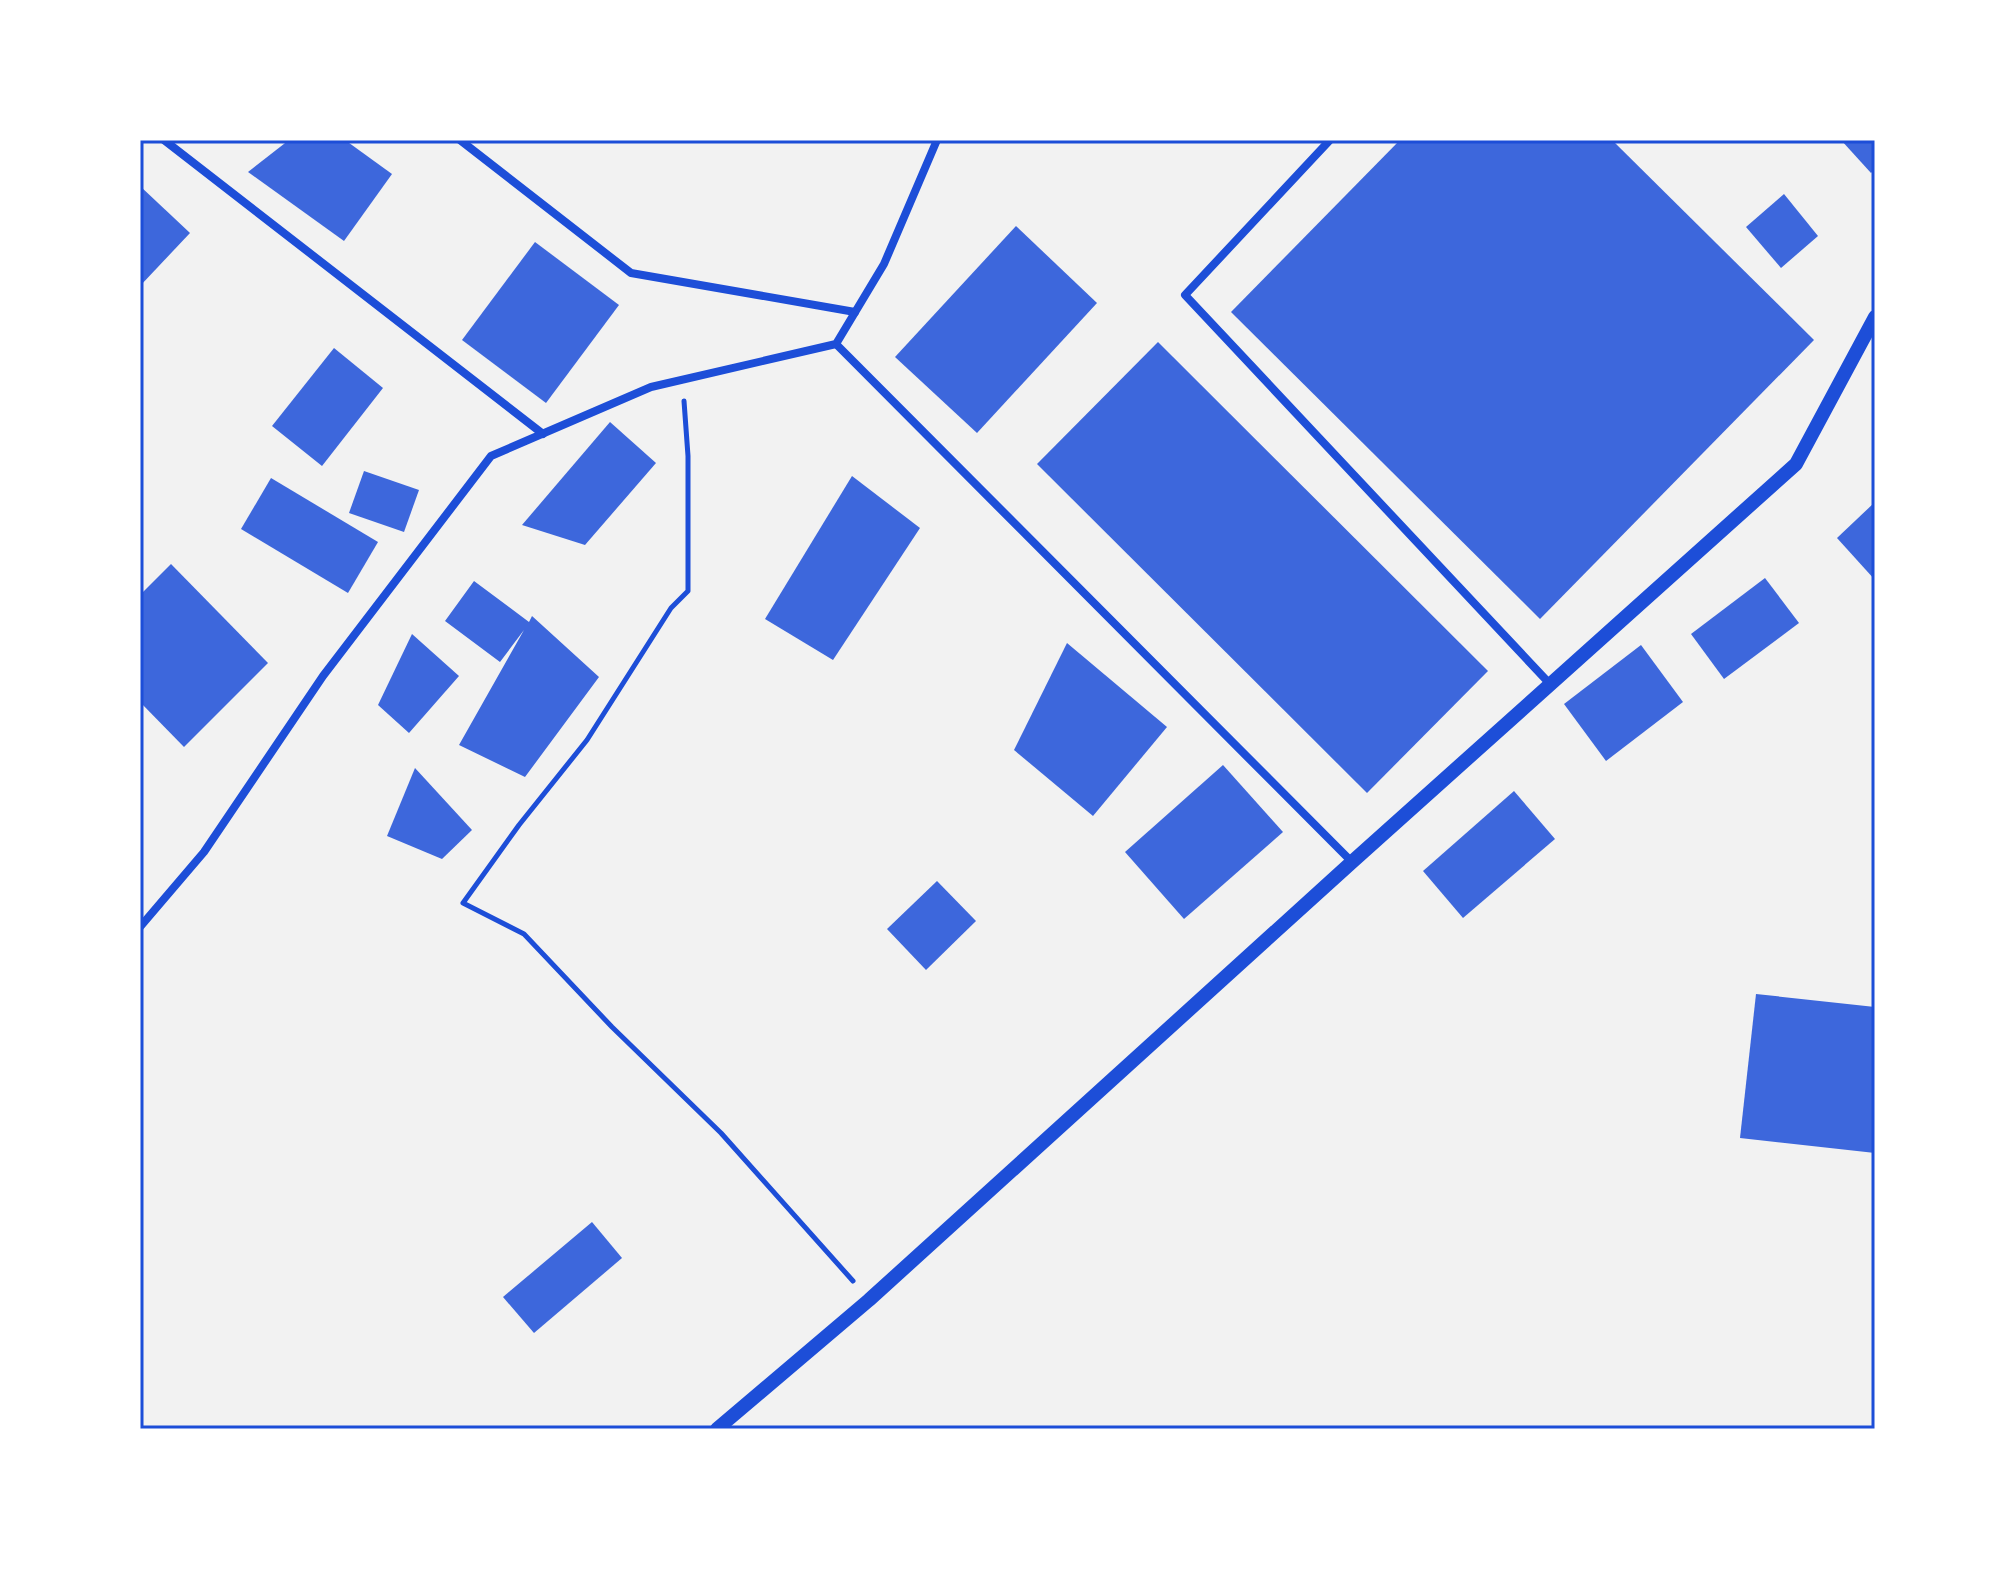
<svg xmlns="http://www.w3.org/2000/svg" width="2015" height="1569" viewBox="0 0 2015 1569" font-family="'PT Sans',sans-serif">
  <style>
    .building { fill: #3d67dc }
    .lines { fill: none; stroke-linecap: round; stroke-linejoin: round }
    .path { stroke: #1d4ed8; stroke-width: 5 }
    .minor { stroke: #1d4ed8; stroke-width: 8 }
    .tertiary { stroke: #1d4ed8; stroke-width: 14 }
    .neatline { fill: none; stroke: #1d4ed8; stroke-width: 3 }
  </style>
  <rect width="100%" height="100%" fill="#f2f2f2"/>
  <g class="building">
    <path d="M 289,140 L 345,140 L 392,174 L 344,241 L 248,172 Z"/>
    <path d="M 1400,140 L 1612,140 L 1814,340 L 1540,619 L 1231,312 Z"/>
    <path d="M 1841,140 L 1875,140 L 1875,169 L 1871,173 Z"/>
    <path d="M 140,186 L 190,233 L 140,286 Z"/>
    <path d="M 1784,194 L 1818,236 L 1781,268 L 1746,227 Z"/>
    <path d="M 1016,226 L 1097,303 L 977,433 L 895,357 Z"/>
    <path d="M 535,242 L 619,305 L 546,403 L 462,340 Z"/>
    <path d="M 1158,342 L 1488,671 L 1367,793 L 1037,464 Z"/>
    <path d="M 334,348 L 383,388 L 322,466 L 272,426 Z"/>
    <path d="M 610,422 L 656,463 L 585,545 L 522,525 Z"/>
    <path d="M 364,471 L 419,490 L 404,532 L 349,513 Z"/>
    <path d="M 852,476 L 920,528 L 833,660 L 765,619 Z"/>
    <path d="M 271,478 L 378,542 L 348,593 L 241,529 Z"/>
    <path d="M 1875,502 L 1875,580 L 1837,538 Z"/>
    <path d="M 171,564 L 268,663 L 184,747 L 140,702 L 140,595 Z"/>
    <path d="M 1765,578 L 1799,623 L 1724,679 L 1691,634 Z"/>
    <path d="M 474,581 L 529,622 L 532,616 L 599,677 L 525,777 L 459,745 L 524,630 L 500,662 L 445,621 Z"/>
    <path d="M 412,634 L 459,676 L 409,733 L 378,705 Z"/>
    <path d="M 1067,643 L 1167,727 L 1093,816 L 1014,750 Z"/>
    <path d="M 1641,645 L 1683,702 L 1606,761 L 1564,704 Z"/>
    <path d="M 1223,765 L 1283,832 L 1184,919 L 1125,852 Z"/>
    <path d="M 415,768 L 472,830 L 442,859 L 387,836 Z"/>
    <path d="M 1514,791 L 1555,839 L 1463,918 L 1423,871 Z"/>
    <path d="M 937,881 L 976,921 L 926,970 L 887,929 Z"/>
    <path d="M 1756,994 L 1875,1007 L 1875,1153 L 1740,1138 Z"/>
    <path d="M 592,1222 L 622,1258 L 534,1333 L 503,1297 Z"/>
  </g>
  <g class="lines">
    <path class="path" d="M 684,401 L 688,456 L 688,591 L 671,608 L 587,740 L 519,825 L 463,903 L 524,934 L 612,1027 L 721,1133 L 853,1281"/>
    <g class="minor">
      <path d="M 164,140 L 543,434"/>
      <path d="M 460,140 L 631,273 L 855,312"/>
      <path d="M 1330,140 L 1185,295 L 1550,684"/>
      <path d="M 836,344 L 1352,862"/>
      <path d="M 140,927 L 204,852 L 323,676 L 491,456 L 651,387 L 836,344 L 884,264 L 937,140"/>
    </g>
    <path class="tertiary" d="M 717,1429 L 869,1300 L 1352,862 L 1796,464 L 1875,317"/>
  </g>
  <rect width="2015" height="1569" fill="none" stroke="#ffffff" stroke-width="284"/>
  <rect x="142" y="142" width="1731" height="1285" class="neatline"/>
</svg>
